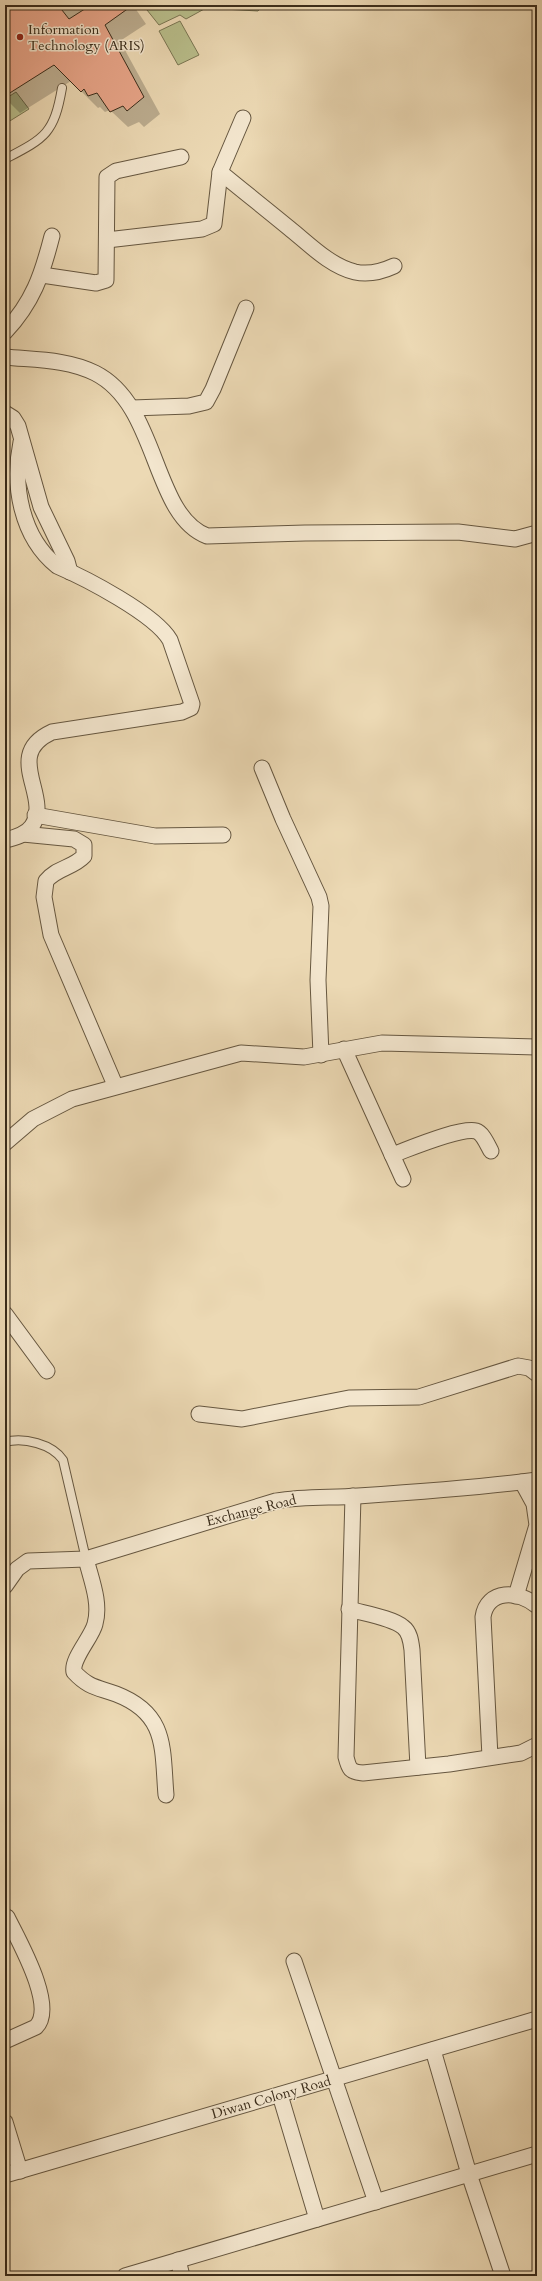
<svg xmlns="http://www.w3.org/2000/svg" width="542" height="2281" viewBox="0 0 542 2281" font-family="Cardo,serif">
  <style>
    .green { fill: #b9bf8c; stroke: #7a7653 }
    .shadow { fill: #0003 }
    .building { fill: #e8a589; stroke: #3a2c1a }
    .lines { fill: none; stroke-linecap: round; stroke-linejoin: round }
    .lane-casing { stroke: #665740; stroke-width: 10 }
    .street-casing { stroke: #665740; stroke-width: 17 }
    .lane { stroke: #f3e6ce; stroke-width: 8 }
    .street { stroke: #f3e6ce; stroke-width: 15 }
    .poi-dot { fill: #8f2418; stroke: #f3e6ce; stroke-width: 1.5 }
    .labels { text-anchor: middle; stroke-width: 3; stroke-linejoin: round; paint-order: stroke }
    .poi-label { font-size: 14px; fill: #3a2c1a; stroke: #f3e6ce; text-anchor: start }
    .street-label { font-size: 14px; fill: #3a2c1a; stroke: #f3e6ce }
  </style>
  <rect width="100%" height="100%" fill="#ecd9b4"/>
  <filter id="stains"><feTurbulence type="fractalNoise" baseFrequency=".005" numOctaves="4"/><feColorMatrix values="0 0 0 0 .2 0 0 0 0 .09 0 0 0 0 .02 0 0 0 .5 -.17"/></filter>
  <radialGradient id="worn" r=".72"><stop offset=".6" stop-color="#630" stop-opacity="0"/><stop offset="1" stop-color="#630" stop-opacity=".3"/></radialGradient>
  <g class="green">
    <path d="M 143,5 L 263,5 L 258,11 L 206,8 L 186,19 L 180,15 L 159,25 Z"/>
    <path d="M 180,21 L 199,55 L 178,65 L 159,31 Z"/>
    <path d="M 16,92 L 29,109 L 5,124 L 5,99 Z"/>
  </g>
  <path class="shadow" d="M 5,5 L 133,5 L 146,24 L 120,41 L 160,114 L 144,127 L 139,122 L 128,127 L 110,110 L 105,112 L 100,107 L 98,108 L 71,81 L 20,113 L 5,98 Z"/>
  <path class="building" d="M 5,5 L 58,5 L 69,19 L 91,5 L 133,5 L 105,25 L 144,97 L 127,111 L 123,106 L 110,112 L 97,93 L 88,96 L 84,89 L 81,92 L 54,65 L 5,96 Z"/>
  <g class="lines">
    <defs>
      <g id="lane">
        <path d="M 5,159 C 45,138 54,134 62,88"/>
        <path d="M 5,1442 C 24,1437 52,1444 63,1460 L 86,1559"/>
      </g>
      <g id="street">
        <path d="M 220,172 C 243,191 266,209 289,228 C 309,244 330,266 355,272 C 369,275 381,272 394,266"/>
        <path d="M 107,240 L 202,229 L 214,224 L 220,172 L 243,118"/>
        <path d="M 42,275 L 96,283 L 106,280 L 107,177 L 116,171 L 181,157"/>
        <path d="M 5,332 C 33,302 42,275 52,236"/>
        <path d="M 5,357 C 35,360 67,359 95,373 C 159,405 152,515 207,536 L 305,533 L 458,532 L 515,539 L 537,533"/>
        <path d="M 132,408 L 189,406 L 206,402 L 213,389 L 246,308"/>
        <path d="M 5,413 L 13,418 L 18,426 L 41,507 L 67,561 L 70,572"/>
        <path d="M 262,768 L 283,819 L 319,897 L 321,906 L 318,980 L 321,1055"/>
        <path d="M 35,815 L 155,836 L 223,835"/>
        <path d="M 23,834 L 74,839 L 84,845 L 84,856 C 73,868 56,868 46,881 L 44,897 L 51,935 L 115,1085"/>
        <path d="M 5,840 C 14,838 26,835 32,826 C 52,796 2,755 52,732 L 182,712 L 191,708 L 192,704 L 170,640 C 155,614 85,578 57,566 C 21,537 12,485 21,442"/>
        <path d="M 344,1049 L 403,1179"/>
        <path d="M 5,1143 L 33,1119 L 72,1099 L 241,1053 L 304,1057 L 382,1043 L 537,1047"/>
        <path d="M 392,1155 C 409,1149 460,1127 476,1131 C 483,1133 488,1146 491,1151"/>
        <path d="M 5,1314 L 47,1371"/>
        <path d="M 199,1414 L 242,1419 L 349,1398 L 419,1397 L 518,1366 L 529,1368 L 537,1374"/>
        <path d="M 353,1496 L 346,1757 C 349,1769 350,1772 363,1773 L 449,1764 L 521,1753 L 537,1745"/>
        <path d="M 86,1559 C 91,1579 101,1603 95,1624 C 92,1637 71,1659 74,1672 C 89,1688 97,1687 116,1694 C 168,1714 162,1749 166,1795"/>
        <path d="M 5,1586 L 17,1569 L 28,1561 L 86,1559 L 276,1501 C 304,1496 331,1498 358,1496 C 418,1492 478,1488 537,1480"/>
        <path d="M 516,1596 L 537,1525 L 534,1504 L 522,1482"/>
        <path d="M 349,1609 C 362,1613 393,1618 403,1627 C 410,1632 411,1642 412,1650 L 418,1767"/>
        <path d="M 490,1757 L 483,1617 C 487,1589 519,1590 537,1606"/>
        <path d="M 294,1961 L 376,2202"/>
        <path d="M 5,2041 L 36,2027 C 57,2006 17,1938 7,1917"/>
        <path d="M 433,2050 L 469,2174 L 503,2276"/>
        <path d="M 280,2095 L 317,2219"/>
        <path d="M 5,2122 L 20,2171"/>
        <path d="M 5,2175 L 537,2019"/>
        <path d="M 178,2260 L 182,2276"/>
        <path d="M 125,2276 L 537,2154"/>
      </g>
    </defs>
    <use href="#lane" class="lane-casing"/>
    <use href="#street" class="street-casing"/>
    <use href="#lane" class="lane"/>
    <use href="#street" class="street"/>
  </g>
  <circle class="poi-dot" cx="20" cy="37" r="4"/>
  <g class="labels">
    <g class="poi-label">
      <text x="28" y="34">Information<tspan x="28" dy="16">Technology (ARIS)</tspan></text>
    </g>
    <g class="street-label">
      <text transform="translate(251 1510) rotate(-14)" y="5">Exchange Road</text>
      <text transform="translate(271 2097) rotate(-16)" y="5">Diwan Colony Road</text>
    </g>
  </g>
  <rect width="542" height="2281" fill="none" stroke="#ecd9b4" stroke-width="20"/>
  <rect x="6" y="6" width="530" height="2269" fill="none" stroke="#3a2c1a" stroke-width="2"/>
  <rect x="10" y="10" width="522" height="2261" fill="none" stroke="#3a2c1a"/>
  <rect width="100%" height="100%" filter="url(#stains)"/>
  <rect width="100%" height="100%" fill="url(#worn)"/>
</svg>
